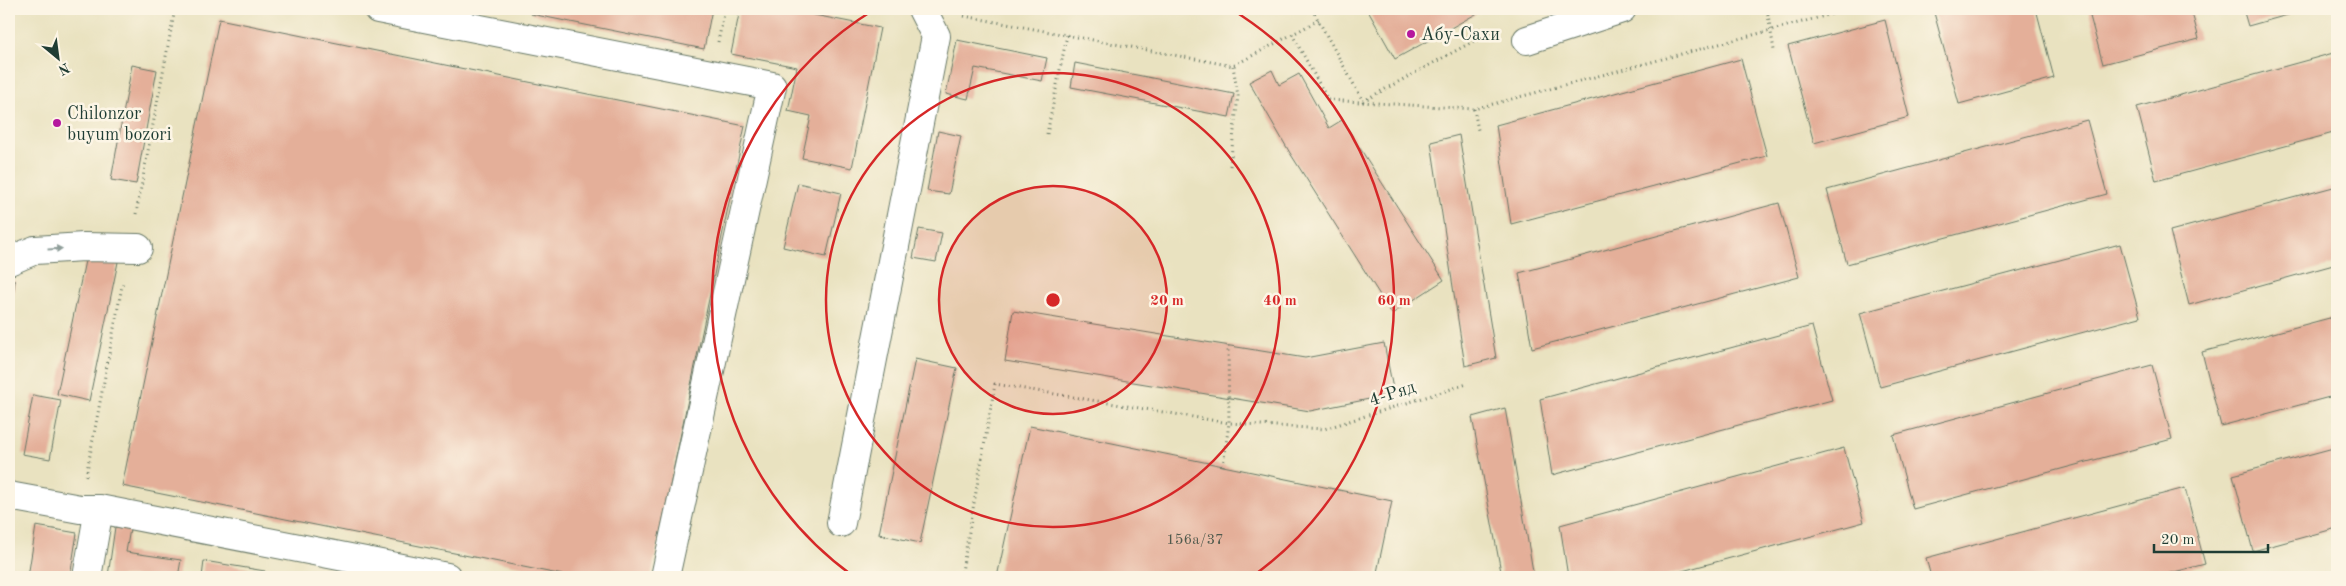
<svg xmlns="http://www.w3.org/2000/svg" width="2346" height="586" viewBox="0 0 2346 586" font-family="'Old Standard TT',serif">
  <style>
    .building { fill: #e4af99 }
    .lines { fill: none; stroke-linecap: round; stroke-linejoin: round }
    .minor-casing { stroke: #667765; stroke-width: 30 }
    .path { stroke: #667765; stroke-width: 3; stroke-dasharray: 1 4; stroke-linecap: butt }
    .minor { stroke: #fff; stroke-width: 28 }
    .oneway { fill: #8f9e9a }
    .ring { fill: none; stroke: #d62828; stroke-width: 2.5 }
    .poi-dot { fill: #b5179e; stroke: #fcf5e5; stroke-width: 2 }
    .labels { text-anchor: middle; stroke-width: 5; stroke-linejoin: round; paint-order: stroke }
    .number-label { font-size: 15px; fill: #505a4d }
    .poi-label { font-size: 18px; fill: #1f3d34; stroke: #fcf5e5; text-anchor: start }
    .street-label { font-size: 18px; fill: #1f3d34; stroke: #fcf5e5 }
    .centre { fill: #d62828; stroke: #fcf5e5; stroke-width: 2.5 }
    .ring-label { font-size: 15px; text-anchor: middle; font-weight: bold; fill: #d62828; stroke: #fcf5e5; stroke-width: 5; stroke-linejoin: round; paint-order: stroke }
  </style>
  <rect width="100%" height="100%" fill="#fcf5e5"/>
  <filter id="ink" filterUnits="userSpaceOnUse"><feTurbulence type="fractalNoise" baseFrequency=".02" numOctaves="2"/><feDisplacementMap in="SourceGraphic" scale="10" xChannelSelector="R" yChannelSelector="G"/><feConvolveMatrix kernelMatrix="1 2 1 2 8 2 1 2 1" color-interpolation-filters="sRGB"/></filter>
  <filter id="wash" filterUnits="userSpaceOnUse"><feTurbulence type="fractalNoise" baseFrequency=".0096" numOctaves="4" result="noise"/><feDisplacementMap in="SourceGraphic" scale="20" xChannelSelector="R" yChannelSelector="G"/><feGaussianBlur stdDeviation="1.12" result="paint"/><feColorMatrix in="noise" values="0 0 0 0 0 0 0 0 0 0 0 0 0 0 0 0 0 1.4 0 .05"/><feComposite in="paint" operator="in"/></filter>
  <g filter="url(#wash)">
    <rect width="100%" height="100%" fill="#e9e2c0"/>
    <g id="blocks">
      <g class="building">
        <path d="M 532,9 L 712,9 L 704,49 L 531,14 Z"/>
        <path d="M 740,9 L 784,9 L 880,28 L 852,168 L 802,158 L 811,116 L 788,111 L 797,67 L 731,54 Z"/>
        <path d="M 1367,9 L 1485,9 L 1395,59 Z"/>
        <path d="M 1933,9 L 2036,9 L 2054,78 L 1959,104 Z"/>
        <path d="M 2088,9 L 2191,9 L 2199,39 L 2103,64 Z"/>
        <path d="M 2243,9 L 2309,9 L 2248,26 Z"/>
        <path d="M 219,19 L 745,126 L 651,577 L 573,577 L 122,486 Z"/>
        <path d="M 1885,20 L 1909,117 L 1814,143 L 1788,46 Z"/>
        <path d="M 957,40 L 1047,58 L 1042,81 L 975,68 L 968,99 L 946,94 Z"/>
        <path d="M 2337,52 L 2337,132 L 2156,181 L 2137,107 Z"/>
        <path d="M 1741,59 L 1767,156 L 1511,224 L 1496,125 Z"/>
        <path d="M 1075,63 L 1234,94 L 1229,117 L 1071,87 Z"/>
        <path d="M 132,65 L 157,70 L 136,184 L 111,180 Z"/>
        <path d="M 1272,70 L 1279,85 L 1299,74 L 1329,128 L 1342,120 L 1444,280 L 1392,314 L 1290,153 L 1249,82 Z"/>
        <path d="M 2087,120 L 2107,194 L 1847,264 L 1827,190 Z"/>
        <path d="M 938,131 L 961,136 L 949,194 L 927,191 Z"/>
        <path d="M 1459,135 L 1496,358 L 1465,366 L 1431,142 Z"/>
        <path d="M 798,183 L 841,193 L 826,257 L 783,247 Z"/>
        <path d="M 2337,186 L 2337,264 L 2189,305 L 2170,231 Z"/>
        <path d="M 1779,203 L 1799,277 L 1532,348 L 1519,273 Z"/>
        <path d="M 919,229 L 942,233 L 936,262 L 913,258 Z"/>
        <path d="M 2120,244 L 2140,317 L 1880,387 L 1860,313 Z"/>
        <path d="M 86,256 L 118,262 L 89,401 L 57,394 Z"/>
        <path d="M 9,280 L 15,281 L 10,317 L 9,317 Z"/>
        <path d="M 1013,311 L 1305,358 L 1384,343 L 1394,394 L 1310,411 L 1005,361 Z"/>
        <path d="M 2337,316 L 2337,395 L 2221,426 L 2202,352 Z"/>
        <path d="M 1812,326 L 1832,400 L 1552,475 L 1540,399 Z"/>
        <path d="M 915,359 L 957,368 L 920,543 L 879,534 Z"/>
        <path d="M 2152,365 L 2172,439 L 1913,509 L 1893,435 Z"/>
        <path d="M 33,395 L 61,400 L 50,459 L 22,454 Z"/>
        <path d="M 1505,408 L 1534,577 L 1502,577 L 1472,417 Z"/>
        <path d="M 1030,426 L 1392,501 L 1376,577 L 997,577 Z"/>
        <path d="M 2337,447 L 2337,528 L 2253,551 L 2233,475 Z"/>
        <path d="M 1844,448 L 1864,522 L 1660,577 L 1568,577 L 1560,525 Z"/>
        <path d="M 2185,488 L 2205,564 L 2155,577 L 1931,577 L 1926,558 Z"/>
        <path d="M 36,526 L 77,533 L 70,577 L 28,577 Z"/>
        <path d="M 115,527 L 130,529 L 126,552 L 181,560 L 178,577 L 108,576 Z"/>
        <path d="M 204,561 L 265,571 L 264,577 L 202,577 Z"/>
        <path d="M 1877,571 L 1879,577 L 1857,577 Z"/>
      </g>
    </g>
  </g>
  <g filter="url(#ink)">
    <use href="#blocks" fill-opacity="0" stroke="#667765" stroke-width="1"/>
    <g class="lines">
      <defs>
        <g id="minor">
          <path d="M 378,9 L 772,86 L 665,577"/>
          <path d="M 1527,40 L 1622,9"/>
          <path d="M 9,261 L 35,250 L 84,247 L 138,248"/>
          <path d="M 9,496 L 80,509 L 99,509 L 447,577"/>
          <path d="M 841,523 L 936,36 L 922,9"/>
          <path d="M 87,577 L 99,509"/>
        </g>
      </defs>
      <use href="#minor" class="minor-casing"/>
      <g class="path">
        <path d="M 1312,9 L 1363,101 L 1496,29"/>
        <path d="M 1767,9 L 1774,50"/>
        <path d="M 1909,9 L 1911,13"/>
        <path d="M 964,16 L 1233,66 L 1319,20"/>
        <path d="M 1292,34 L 1328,100 L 1474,109 L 1851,9"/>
        <path d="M 718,42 L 725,9"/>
        <path d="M 1474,109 L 1478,130"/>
        <path d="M 1047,134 L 1067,35"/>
        <path d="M 1230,166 L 1238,96 L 1233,66"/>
        <path d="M 136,214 L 175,9"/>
        <path d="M 1223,466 L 1229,423 L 1228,346"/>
        <path d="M 86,476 L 123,281"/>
        <path d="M 961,577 L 995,384 L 1229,423 L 1324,429 L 1467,384"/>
      </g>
      <use href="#minor" class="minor"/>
    </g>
    <defs><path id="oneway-solid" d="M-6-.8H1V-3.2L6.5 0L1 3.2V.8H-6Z" transform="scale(1.25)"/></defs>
    <use class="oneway" href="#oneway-solid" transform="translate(55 249) rotate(-4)"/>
  </g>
  <circle cx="1053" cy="300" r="114" fill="#d62828" fill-opacity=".12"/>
  <g class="ring">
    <circle cx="1053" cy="300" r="114"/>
    <circle cx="1053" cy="300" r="227"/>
    <path d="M853 576A341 341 0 0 1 875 9M1231 9A341 341 0 0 1 1253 576"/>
  </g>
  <g class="poi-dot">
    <circle cx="1411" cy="34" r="5"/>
    <circle cx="57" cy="123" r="5"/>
  </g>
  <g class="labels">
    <g class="number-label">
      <text x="1195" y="544">156a/37</text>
    </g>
    <g class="poi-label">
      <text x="1421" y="40">Абу-Сахи</text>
      <text x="67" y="119">Chilonzor<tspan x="67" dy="21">buyum bozori</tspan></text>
    </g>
    <g class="street-label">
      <text transform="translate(1392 393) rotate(-18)" y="6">4-Ряд</text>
    </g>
  </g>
  <circle cx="1053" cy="300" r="8" class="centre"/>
  <g class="ring-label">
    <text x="1167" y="305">20 m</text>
    <text x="1280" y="305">40 m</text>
    <text x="1394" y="305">60 m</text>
  </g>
  <rect width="2346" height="586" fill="none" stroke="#fcf5e5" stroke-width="30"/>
  <g transform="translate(58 58) rotate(151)" stroke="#fcf5e5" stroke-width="4" paint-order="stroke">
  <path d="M0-4L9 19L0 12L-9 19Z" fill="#1f3d34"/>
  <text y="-8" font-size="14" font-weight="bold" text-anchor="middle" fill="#1f3d34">N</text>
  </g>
  <path d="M2154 544v8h114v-8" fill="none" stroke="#1f3d34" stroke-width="2.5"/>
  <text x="2161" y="544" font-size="15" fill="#1f3d34" stroke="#fcf5e5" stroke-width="4" paint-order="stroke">20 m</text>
</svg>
